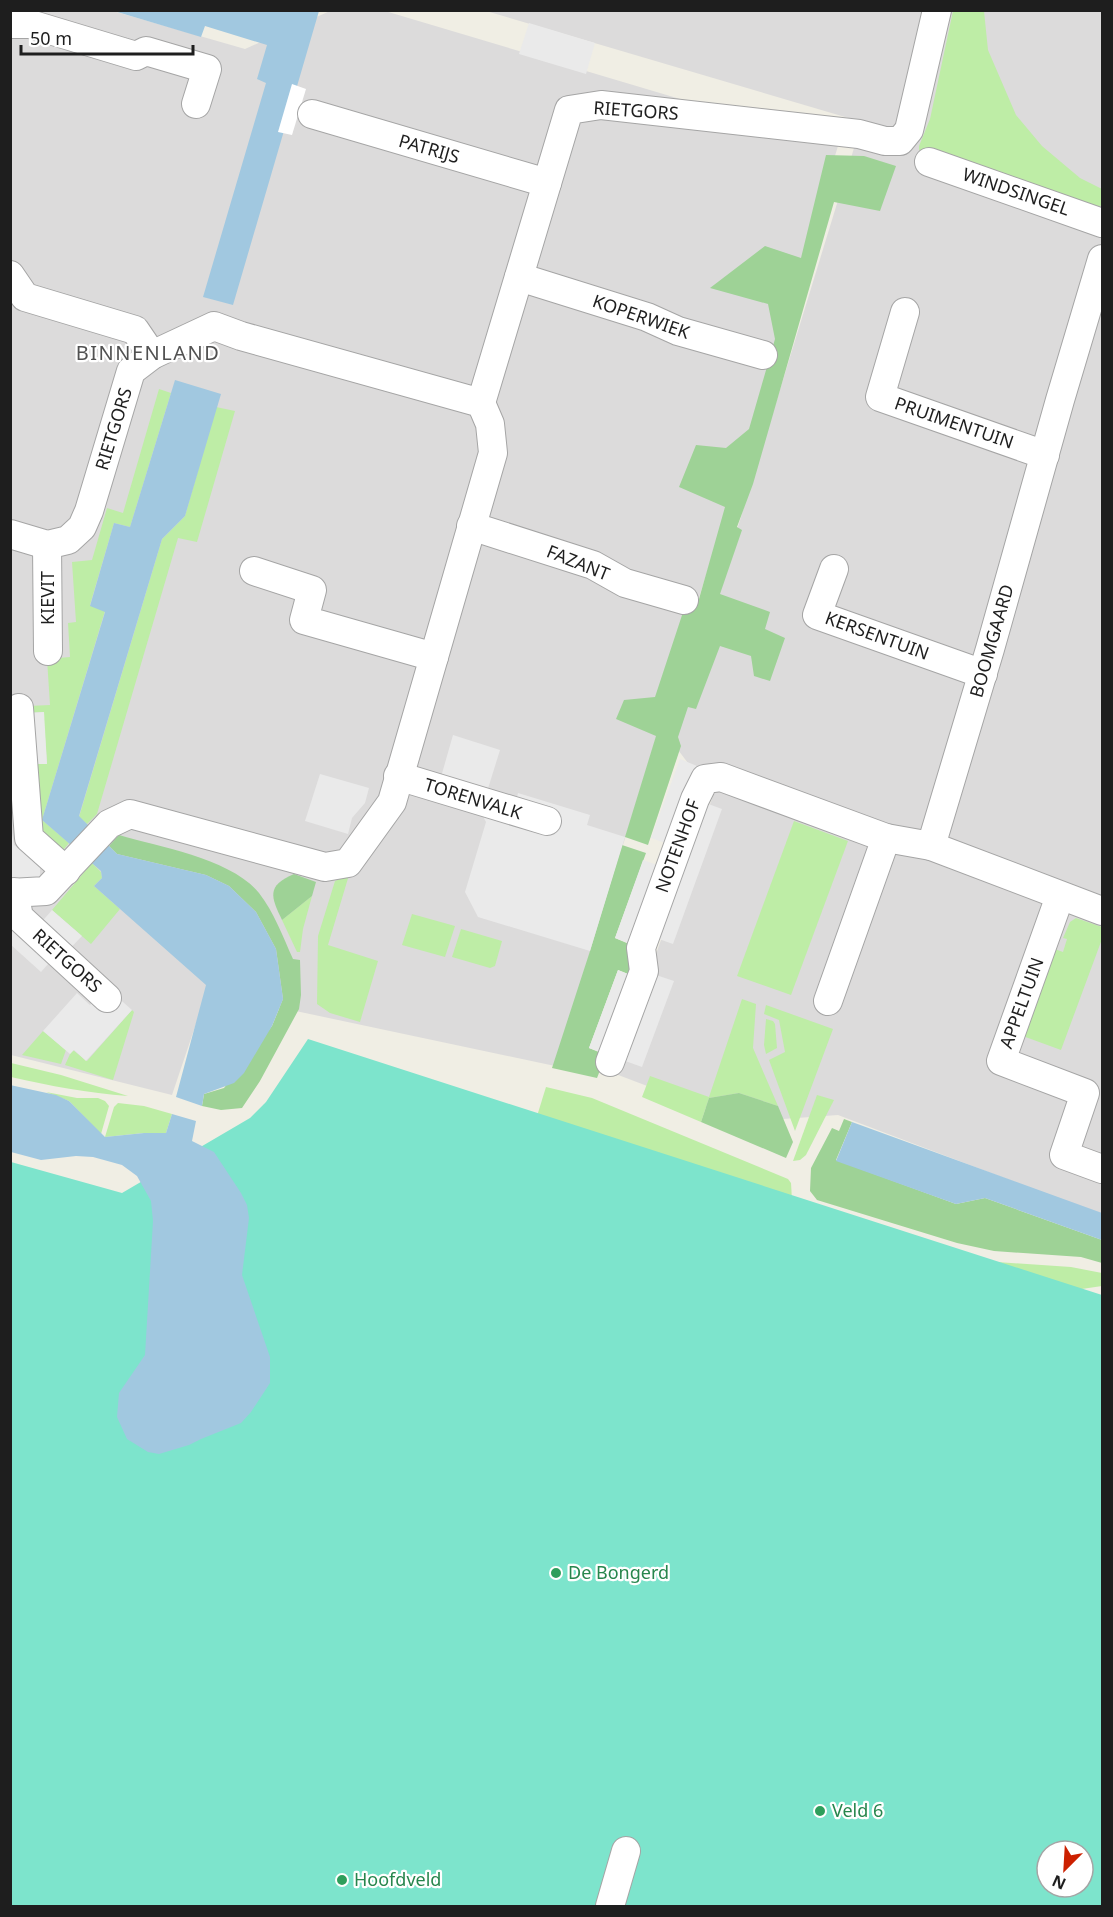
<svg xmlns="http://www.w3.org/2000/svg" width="1113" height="1917" viewBox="0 0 1113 1917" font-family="'Noto Sans',sans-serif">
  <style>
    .residential { fill: #dcdbdb }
    .grass { fill: #beeda6 }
    .forest { fill: #9ed296 }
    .pitch { fill: #7de4cc; fill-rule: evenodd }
    .parking { fill: #eaeaea }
    .water { fill: #a1c8e0 }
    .pier { fill: #fff }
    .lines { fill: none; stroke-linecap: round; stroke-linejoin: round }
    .street-casing { stroke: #a5a5a5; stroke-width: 30 }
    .street { stroke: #fff; stroke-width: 28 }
    .leisure-dot { fill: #2e9e5b; stroke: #fff; stroke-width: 2 }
    .labels { text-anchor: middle; stroke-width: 4.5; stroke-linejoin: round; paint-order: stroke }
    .street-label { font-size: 18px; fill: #1e1e1e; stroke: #fff }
    .leisure-label { font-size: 18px; fill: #27864d; stroke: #fff; text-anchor: start }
    .neighbourhood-label { font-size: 20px; letter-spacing: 1.5px; fill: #515151; stroke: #fff }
  </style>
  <rect width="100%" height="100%" fill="#f0eee4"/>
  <g class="residential">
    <path d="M 11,11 L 113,11 L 245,49 L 330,11 L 385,11 L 838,146 L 555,1066 L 291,1010 L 205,997 L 172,1095 L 11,1055 Z"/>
    <path d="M 486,11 L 1102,11 L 1102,1215 L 838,1115 L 742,1122 L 613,1073 L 713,796 L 672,742 L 862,122 Z"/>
  </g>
  <g class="grass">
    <path d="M 953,11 L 984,11 L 988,50 L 1016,115 L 1042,146 L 1080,178 L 1102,189 L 1102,205 L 1098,207 L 928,156 L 919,150 L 919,146 L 930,119 Z"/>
    <path d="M 159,389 L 171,393 L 130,527 L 114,523 L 90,605 L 105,611 L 42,820 L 69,843 L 60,854 L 36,833 L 32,764 L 47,763 L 43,712 L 28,713 L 28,706 L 50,705 L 47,659 L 70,657 L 68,623 L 76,622 L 72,562 L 92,560 L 107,508 L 123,513 Z"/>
    <path d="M 216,407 L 235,411 L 197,542 L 178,538 L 97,814 L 87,824 L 79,817 L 162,539 L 185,516 Z"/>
    <path d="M 794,821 L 848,841 L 791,995 L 737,976 Z"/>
    <path d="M 92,863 L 101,872 L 102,878 L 94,886 L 120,909 L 91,944 L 52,910 Z"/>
    <path d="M 349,875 L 328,945 L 378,961 L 360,1022 L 330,1013 L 317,1004 L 318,936 L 335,881 Z"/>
    <path d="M 312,896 L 303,929 L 300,952 L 297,952 L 282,920 Z"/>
    <path d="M 412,914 L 455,926 L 445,957 L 402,945 Z"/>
    <path d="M 1076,918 L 1102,927 L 1102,939 L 1061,1050 L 1020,1035 L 1052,948 L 1063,952 L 1067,939 L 1063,938 L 1070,922 Z"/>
    <path d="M 461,929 L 502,941 L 495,966 L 490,968 L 452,957 Z"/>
    <path d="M 742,999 L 756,1004 L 753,1048 L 778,1106 L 739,1093 L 709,1098 L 701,1122 L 642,1097 L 650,1076 L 709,1097 Z"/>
    <path d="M 766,1005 L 833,1029 L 795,1131 L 769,1060 L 785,1052 L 779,1020 L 764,1014 Z"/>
    <path d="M 132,1010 L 134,1012 L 113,1080 L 65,1065 L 70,1054 L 73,1050 L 87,1061 Z"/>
    <path d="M 766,1019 L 773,1021 L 775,1024 L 777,1048 L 766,1054 L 764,1045 Z"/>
    <path d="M 43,1031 L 66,1050 L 61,1064 L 22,1055 Z"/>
    <path d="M 11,1063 L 61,1075 L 128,1096 C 88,1093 50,1086 11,1077 Z"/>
    <path d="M 546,1087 L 592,1098 L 788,1179 L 791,1183 L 792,1200 L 425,1477 Z"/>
    <path d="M 46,1092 L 77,1098 L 98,1098 L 105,1101 L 109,1106 L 101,1134 L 69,1101 Z"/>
    <path d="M 817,1095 L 834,1100 L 806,1155 L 800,1160 L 793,1161 Z"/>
    <path d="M 118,1103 L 144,1106 L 172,1114 L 166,1133 L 144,1133 L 105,1137 L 114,1107 Z"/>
    <path d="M 997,1262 L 1071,1267 L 1102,1273 L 1102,1286 L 1048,1294 Z"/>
  </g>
  <g class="forest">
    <path d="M 826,155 L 864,156 L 896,166 L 880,211 L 834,202 L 753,484 L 737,527 L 742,530 L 720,594 L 770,612 L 765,629 L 785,638 L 770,681 L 754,676 L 751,656 L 720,646 L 696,709 L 688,707 L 678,737 L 681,746 L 648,845 L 625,837 L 656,736 L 616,719 L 624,700 L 655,697 L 688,597 L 699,599 L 725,507 L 679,487 L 696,445 L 726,448 L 749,429 L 775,339 L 768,304 L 710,288 L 765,246 L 801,258 Z"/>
    <path d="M 119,835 C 160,847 232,859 259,893 C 274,912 283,937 293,959 L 300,960 L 301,995 L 299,1009 L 260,1081 L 242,1108 L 221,1110 L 202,1106 L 204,1094 L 224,1088 L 272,1026 L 283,999 L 276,949 L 256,912 L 229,886 L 206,875 L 117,854 L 109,846 Z"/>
    <path d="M 622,845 L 646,853 L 615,938 L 629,944 L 633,976 L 618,970 L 589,1048 L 606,1055 L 597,1078 L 552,1068 L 590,951 Z"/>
    <path d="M 294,874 L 316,882 L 312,896 L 282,920 C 271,897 266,886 294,874 Z"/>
    <path d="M 739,1093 L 778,1106 L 793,1142 L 786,1158 L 701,1122 L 709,1098 Z"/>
    <path d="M 844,1119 L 852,1122 L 836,1160 L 956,1204 L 985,1198 L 1102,1240 L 1102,1263 L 1081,1257 L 994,1251 L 957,1243 L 817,1200 L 810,1191 L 811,1168 L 832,1128 L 839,1131 Z"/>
  </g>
  <path class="pitch" d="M 308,1039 L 1102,1295 L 1102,1906 L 11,1906 L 11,1162 L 122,1193 L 250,1118 L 266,1102 ZM 1047,1851 L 1083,1851 L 1083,1887 L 1047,1887 Z"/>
  <g class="parking">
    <path d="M 529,23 L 595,43 L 586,74 L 519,54 Z"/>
    <path d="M 44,712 L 47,764 L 32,764 L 28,713 Z"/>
    <path d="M 453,735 L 500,750 L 486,795 L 515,805 L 518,793 L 590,815 L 587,825 L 625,837 L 590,951 L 478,917 L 465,892 L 486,822 L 480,811 L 435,798 Z"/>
    <path d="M 680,759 L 697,766 L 705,779 L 695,799 L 722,809 L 673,944 L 656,938 L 641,948 L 615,938 L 643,860 L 660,866 L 668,844 L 651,838 Z"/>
    <path d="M 320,774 L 369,788 L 365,803 L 352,818 L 348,834 L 305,821 Z"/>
    <path d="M 11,828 L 14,845 L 40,861 L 40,877 L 11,879 Z"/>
    <path d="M 52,910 L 82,936 L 62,957 L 57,954 L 41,972 L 11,945 L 11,921 L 39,925 Z"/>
    <path d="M 618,970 L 633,976 L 644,971 L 674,981 L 642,1067 L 589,1048 Z"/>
    <path d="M 106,987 L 132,1010 L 86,1061 L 74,1050 L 70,1054 L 43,1031 L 77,993 L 90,1005 Z"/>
  </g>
  <g class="water">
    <path d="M 114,11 L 319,11 L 233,305 L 203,297 L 266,83 L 257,79 L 267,45 L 205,26 L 201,37 Z"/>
    <path d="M 175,380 L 221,394 L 185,516 L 162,539 L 79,816 L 117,854 L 206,875 L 229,886 L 256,912 L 276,949 L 283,999 L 272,1026 L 244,1073 L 234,1083 L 204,1094 L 202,1106 L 176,1097 L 206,985 L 94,886 L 102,878 L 101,871 L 42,820 L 105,612 L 90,606 L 114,523 L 130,527 Z"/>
    <path d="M 10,1085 L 56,1095 L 69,1101 L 105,1137 L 144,1133 L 166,1133 L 172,1114 L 196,1121 L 192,1141 L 214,1152 L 241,1193 L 247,1205 L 249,1218 L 242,1275 L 270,1357 L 270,1383 L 251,1412 L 241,1423 L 201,1439 L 189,1445 L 159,1454 L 148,1452 L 127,1439 L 117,1417 L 119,1393 L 145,1355 L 153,1221 L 151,1201 L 137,1176 L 122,1165 L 93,1157 L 76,1156 L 41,1160 L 11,1152 Z"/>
    <path d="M 852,1122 L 1102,1213 L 1102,1240 L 985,1198 L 956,1204 L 836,1161 Z"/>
  </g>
  <path class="pier" d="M 292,84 L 306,89 L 292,135 L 278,132 Z"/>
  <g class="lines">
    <defs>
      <g id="street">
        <path d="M 10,24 L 30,24 L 136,56 L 146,51 L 207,69 L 196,104"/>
        <path d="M 312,114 L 547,183"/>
        <path d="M 929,162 L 1102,223"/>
        <path d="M 1102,259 L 1060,400 L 990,649 L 931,846 L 1102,911"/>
        <path d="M 10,275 L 25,297 L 135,330 L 152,355"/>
        <path d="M 519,277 L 647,317 L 678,331 L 763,355"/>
        <path d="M 905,312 L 880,397 L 1045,455"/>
        <path d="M 481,403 L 569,110 L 601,105 L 859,134 L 885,141 L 900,141 L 909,130 L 937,10"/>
        <path d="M 471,526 L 593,565 L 625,583 L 684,600"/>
        <path d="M 10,534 L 47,545 L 68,540 L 82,527 L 89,511 L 131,371 L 152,355 L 214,326 L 241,336 L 481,403 L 490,424 L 493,453 L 392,802 L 348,863 L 325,867 L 130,814 L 109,824 L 46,891 L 10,893"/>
        <path d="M 47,545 L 48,651"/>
        <path d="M 834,569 L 817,615 L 983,674"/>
        <path d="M 254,571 L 312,590 L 304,620 L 434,657"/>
        <path d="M 19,708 L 29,838 L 66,871"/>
        <path d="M 398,776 L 547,821"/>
        <path d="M 14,892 L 19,917 L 107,998"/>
        <path d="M 1060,896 L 1001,1061 L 1085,1093 L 1064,1155 L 1102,1169"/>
        <path d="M 828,1001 L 886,838"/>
        <path d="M 610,1062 L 644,971 L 641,948 L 695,799 L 705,779 L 721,777 L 886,838 L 931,846"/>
        <path d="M 610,1906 L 626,1851"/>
      </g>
    </defs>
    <use href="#street" class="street-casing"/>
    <use href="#street" class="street"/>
  </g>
  <g class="leisure-dot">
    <circle cx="556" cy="1573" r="6"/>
    <circle cx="820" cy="1811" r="6"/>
    <circle cx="342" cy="1880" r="6"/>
  </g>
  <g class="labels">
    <g class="street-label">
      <text transform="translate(636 111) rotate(4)" y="6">RIETGORS</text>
      <text transform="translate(429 149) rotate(16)" y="6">PATRIJS</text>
      <text transform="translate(1016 192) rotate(19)" y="6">WINDSINGEL</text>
      <text transform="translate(641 317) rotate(19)" y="6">KOPERWIEK</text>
      <text transform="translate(954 423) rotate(19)" y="6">PRUIMENTUIN</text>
      <text transform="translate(114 429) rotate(-73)" y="6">RIETGORS</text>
      <text transform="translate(578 563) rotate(22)" y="6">FAZANT</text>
      <text transform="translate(48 598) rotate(-90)" y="6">KIEVIT</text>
      <text transform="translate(877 636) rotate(20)" y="6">KERSENTUIN</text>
      <text transform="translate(992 641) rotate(-74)" y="6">BOOMGAARD</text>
      <text transform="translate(473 799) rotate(17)" y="6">TORENVALK</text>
      <text transform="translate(678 846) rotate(-70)" y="6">NOTENHOF</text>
      <text transform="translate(67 961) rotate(42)" y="6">RIETGORS</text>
      <text transform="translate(1022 1003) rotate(-70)" y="6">APPELTUIN</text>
    </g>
    <g class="leisure-label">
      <text x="568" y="1579">De Bongerd</text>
      <text x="832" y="1817">Veld 6</text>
      <text x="354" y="1886">Hoofdveld</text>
    </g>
    <g class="neighbourhood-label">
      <text x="148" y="360">BINNENLAND</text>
    </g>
  </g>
  <rect width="1113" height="1917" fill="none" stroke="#1e1e1e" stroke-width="24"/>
  <g transform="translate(1065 1869) rotate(204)"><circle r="28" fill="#ffffff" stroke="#a5a5a5" stroke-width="1.5"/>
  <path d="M0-4.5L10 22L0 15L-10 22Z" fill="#cc2000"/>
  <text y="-9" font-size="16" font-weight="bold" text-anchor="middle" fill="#1e1e1e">N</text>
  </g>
  <path d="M21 45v9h172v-9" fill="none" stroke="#1e1e1e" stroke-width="3"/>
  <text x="30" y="45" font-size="18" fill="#1e1e1e" stroke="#ffffff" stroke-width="4.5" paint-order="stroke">50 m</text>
</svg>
